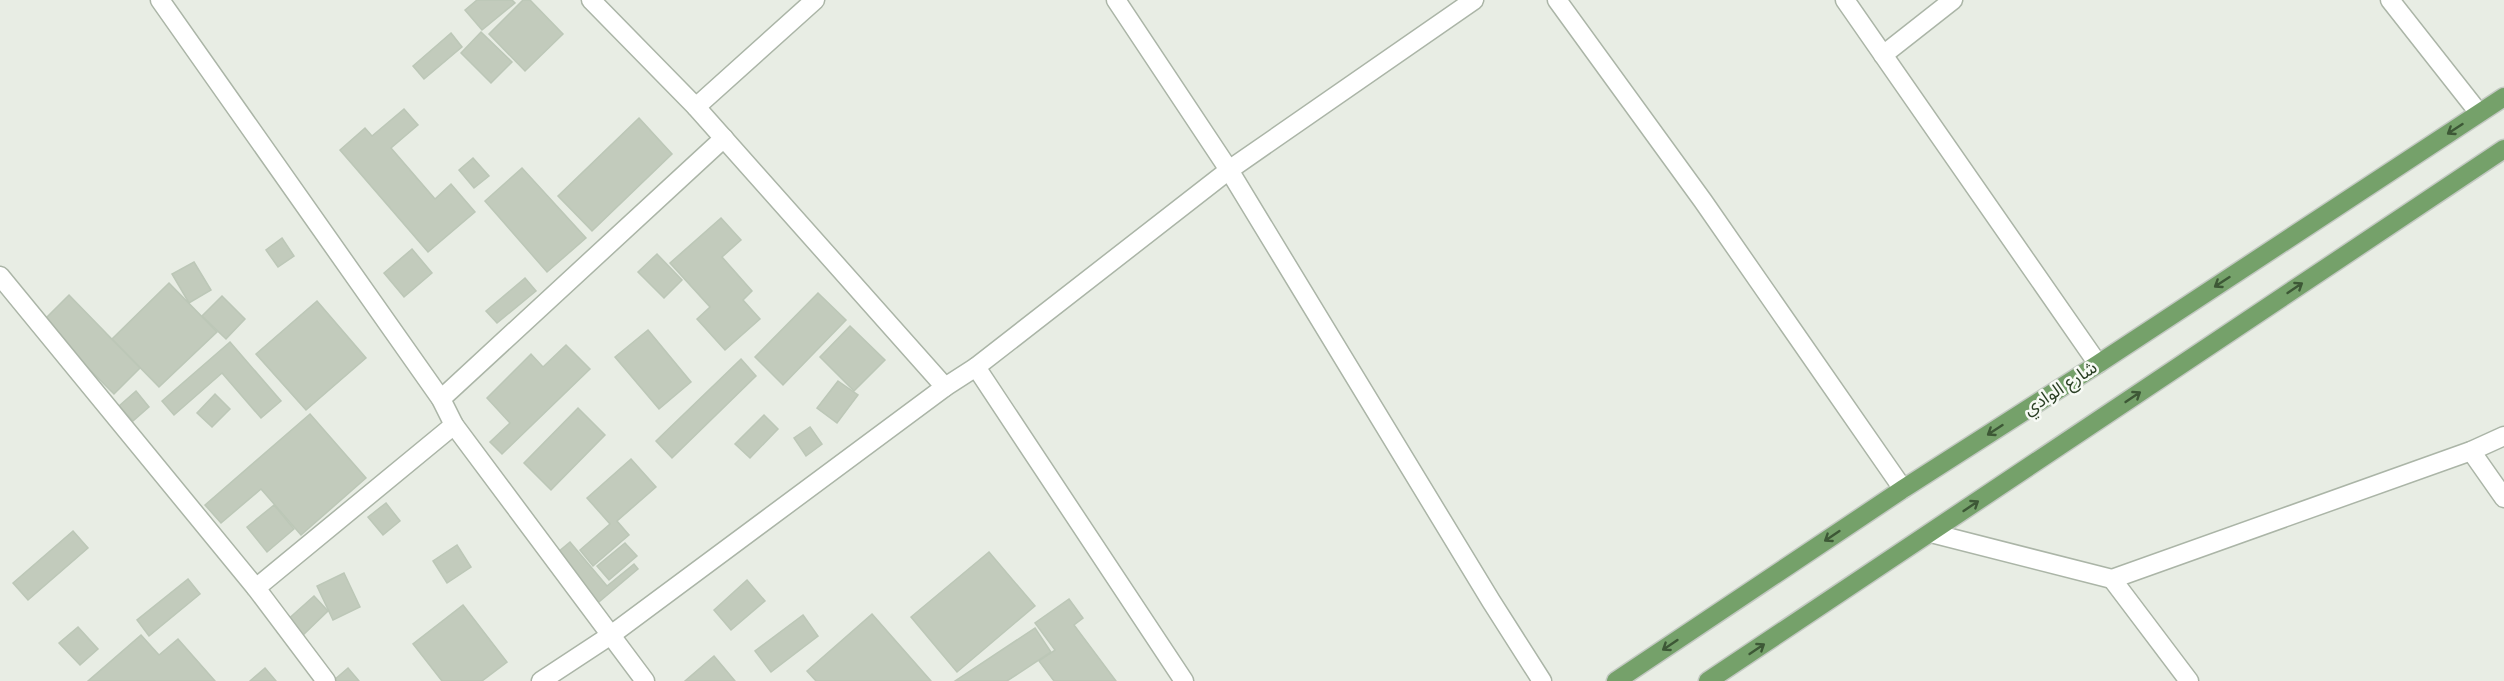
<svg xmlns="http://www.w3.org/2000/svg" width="2504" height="681" viewBox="0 0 2504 681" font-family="Raleway,'Noto Sans Arabic',sans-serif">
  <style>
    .building { fill: #c2cbbc; stroke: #bcc7b7; stroke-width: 1.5 }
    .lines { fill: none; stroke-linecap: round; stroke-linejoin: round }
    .minor-casing { stroke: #abb5a7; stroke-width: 21 }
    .major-casing { stroke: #c3c9c2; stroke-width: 21 }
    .minor { stroke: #fff; stroke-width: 18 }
    .major { stroke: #75a16a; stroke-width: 18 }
    .oneway { stroke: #3d5836 }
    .labels { text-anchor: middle; stroke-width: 5; stroke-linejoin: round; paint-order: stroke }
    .street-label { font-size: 18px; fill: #2a3f24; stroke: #f7faf5 }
  </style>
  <rect width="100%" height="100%" fill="#e8ede4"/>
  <g class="building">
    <path d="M 477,0 L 512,0 L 515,3 L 482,30 L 465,10 Z"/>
    <path d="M 523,0 L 530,0 L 563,34 L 525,71 L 489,34 Z"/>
    <path d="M 481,32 L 512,62 L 491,83 L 461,53 Z"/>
    <path d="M 451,33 L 462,47 L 424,79 L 413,66 Z"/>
    <path d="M 404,109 L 418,125 L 391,148 L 435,199 L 451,184 L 475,212 L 428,252 L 340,150 L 365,128 L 372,136 Z"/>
    <path d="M 639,118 L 672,154 L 592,231 L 558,196 Z"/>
    <path d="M 473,158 L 489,176 L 474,188 L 459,170 Z"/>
    <path d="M 522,168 L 586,238 L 547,272 L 485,201 Z"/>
    <path d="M 721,218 L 741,240 L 722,257 L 752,291 L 743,300 L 760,319 L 725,350 L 697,319 L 710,307 L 670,263 Z"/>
    <path d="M 282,238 L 294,256 L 278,267 L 266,250 Z"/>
    <path d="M 412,249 L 432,273 L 404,297 L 384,273 Z"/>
    <path d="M 657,254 L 682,280 L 664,298 L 638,272 Z"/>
    <path d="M 194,262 L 211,290 L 189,303 L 172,274 Z"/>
    <path d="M 525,278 L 536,291 L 497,323 L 486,311 Z"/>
    <path d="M 169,283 L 217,332 L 159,387 L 112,339 Z"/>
    <path d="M 818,293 L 846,320 L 783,385 L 755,357 Z"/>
    <path d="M 69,295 L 140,368 L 114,394 L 42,322 Z"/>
    <path d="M 222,296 L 245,319 L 226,339 L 202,316 Z"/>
    <path d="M 317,301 L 366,358 L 306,410 L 256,354 Z"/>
    <path d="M 850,326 L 885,360 L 854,391 L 820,357 Z"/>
    <path d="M 648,330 L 691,382 L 659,409 L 615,357 Z"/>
    <path d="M 230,342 L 281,401 L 261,418 L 222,373 L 174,415 L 162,401 Z"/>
    <path d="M 566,345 L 590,369 L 502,454 L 490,442 L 510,423 L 487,398 L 531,354 L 543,367 Z"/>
    <path d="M 741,359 L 756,376 L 672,458 L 656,441 Z"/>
    <path d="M 838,381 L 858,395 L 837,423 L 817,408 Z"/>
    <path d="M 136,391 L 149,407 L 133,421 L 119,406 Z"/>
    <path d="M 215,394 L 230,409 L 212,427 L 197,413 Z"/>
    <path d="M 578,408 L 605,435 L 551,490 L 524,463 Z"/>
    <path d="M 310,414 L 366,478 L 301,535 L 261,489 L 221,523 L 205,505 Z"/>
    <path d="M 764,415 L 778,429 L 750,458 L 735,444 Z"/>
    <path d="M 810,427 L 822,444 L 806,456 L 794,438 Z"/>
    <path d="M 631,459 L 656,487 L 617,521 L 629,535 L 593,566 L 580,550 L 610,524 L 587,498 Z"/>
    <path d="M 386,503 L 400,521 L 383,535 L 368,517 Z"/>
    <path d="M 274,505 L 294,529 L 267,552 L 247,527 Z"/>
    <path d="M 73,531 L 88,548 L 28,600 L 13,583 Z"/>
    <path d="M 570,542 L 607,586 L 634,564 L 638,569 L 593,607 L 552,557 Z"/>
    <path d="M 625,543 L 637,556 L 609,580 L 597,566 Z"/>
    <path d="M 457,545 L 471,567 L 447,583 L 433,561 Z"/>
    <path d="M 989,552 L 1035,606 L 957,672 L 911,617 Z"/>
    <path d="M 344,573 L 360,607 L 333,620 L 317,586 Z"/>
    <path d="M 188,579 L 200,594 L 149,636 L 137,620 Z"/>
    <path d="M 747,580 L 765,601 L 731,630 L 714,610 Z"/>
    <path d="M 314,596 L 328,611 L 300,638 L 285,622 Z"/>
    <path d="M 1069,599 L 1083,618 L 1074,625 L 1116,681 L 1054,681 L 1039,661 L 1055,650 L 1035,623 Z"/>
    <path d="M 463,605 L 507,662 L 482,681 L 442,681 L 413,644 Z"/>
    <path d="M 872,614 L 931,681 L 816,681 L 807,671 Z"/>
    <path d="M 803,615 L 818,636 L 771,672 L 755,651 Z"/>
    <path d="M 78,627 L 98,649 L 80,665 L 59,643 Z"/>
    <path d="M 1035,628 L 1051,652 L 1007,681 L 955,681 Z"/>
    <path d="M 141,635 L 159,655 L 178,639 L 215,681 L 88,681 Z"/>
    <path d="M 714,656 L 735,681 L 685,681 Z"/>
    <path d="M 265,668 L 276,681 L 250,681 Z"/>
    <path d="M 348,668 L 359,681 L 333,681 Z"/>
  </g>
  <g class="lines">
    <defs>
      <g id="minor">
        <path d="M 160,0 L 441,399 L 454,425 L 645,681"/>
        <path d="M 591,0 L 696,107 L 945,387"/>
        <path d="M 1116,0 L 1229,170 L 1491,601 L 1542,681"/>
        <path d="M 1557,0 L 1703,201 L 1903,489"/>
        <path d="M 1845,0 L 2098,364"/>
        <path d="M 2390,0 L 2479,113"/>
        <path d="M 1883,55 L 1953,0"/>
        <path d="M 696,107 L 815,0"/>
        <path d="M 0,276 L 256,588 L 326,681"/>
        <path d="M 976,367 L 1184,681"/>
        <path d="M 441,399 L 724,138"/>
        <path d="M 2471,451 L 2504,498"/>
        <path d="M 1931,533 L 2112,579 L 2471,451 L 2504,436"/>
        <path d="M 2112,579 L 2189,681"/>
        <path d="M 256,588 L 454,425"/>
        <path d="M 541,681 L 611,635 L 945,387 L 976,367 L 1229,170 L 1474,0"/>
      </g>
      <g id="major">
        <path d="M 1616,681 L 1903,489 L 2098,364 L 2504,97"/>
        <path d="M 1708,681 L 2504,149"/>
      </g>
    </defs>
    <use href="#minor" class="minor-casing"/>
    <use href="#major" class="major-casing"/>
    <use href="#minor" class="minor"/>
    <use href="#major" class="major"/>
  </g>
  <defs><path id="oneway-shaft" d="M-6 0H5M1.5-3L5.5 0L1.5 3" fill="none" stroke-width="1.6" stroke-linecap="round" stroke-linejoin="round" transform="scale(1.5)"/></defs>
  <g class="oneway">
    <use href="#oneway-shaft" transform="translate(2455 129) rotate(147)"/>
    <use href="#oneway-shaft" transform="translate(2222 282) rotate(147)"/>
    <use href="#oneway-shaft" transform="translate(2295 288) rotate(-34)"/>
    <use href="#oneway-shaft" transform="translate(2133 397) rotate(-34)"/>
    <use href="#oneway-shaft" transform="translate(1995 430) rotate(147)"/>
    <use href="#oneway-shaft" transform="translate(1971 506) rotate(-34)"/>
    <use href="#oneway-shaft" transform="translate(1832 536) rotate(146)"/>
    <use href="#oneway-shaft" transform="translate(1670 645) rotate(146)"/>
    <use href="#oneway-shaft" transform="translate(1757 649) rotate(-34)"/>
  </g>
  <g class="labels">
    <g class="street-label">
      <text transform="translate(2060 388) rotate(-33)" y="6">شارع الوادي</text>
    </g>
  </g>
</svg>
